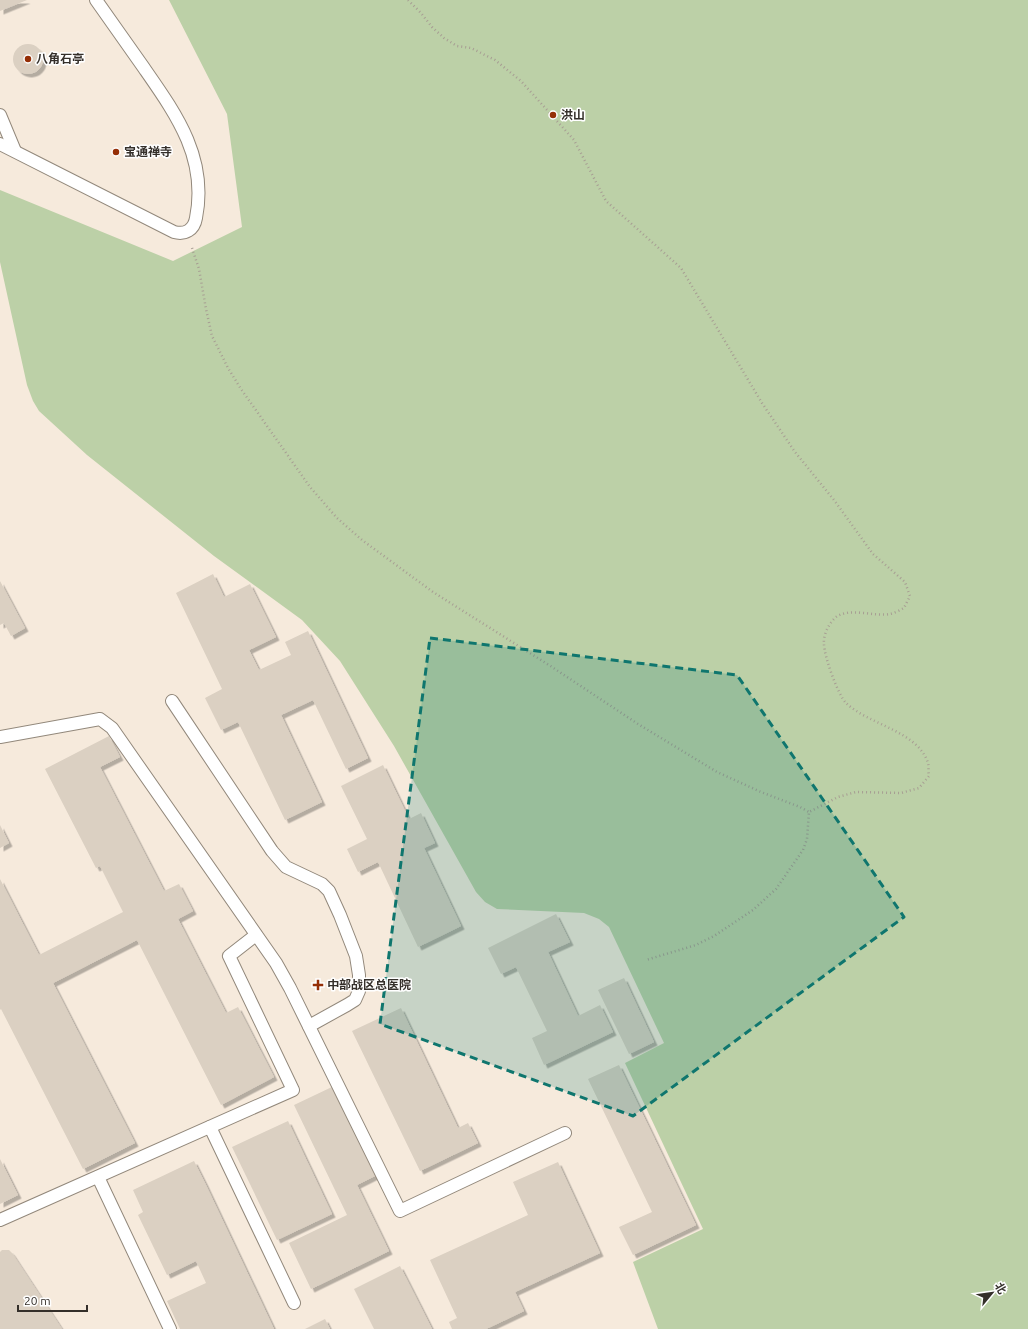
<svg xmlns="http://www.w3.org/2000/svg" width="1028" height="1329" viewBox="0 0 1028 1329" font-family="Ubuntu,'Noto Sans SC',sans-serif">
  <style>
    .green { fill: #bcd0a7 }
    .building { fill: #dbd0c2; filter: url(#shadow) }
    .lines { fill: none; stroke-linecap: round; stroke-linejoin: round }
    .lane-casing { stroke: #92887b; stroke-width: 14 }
    .path { stroke: #a79e93; stroke-width: 2.5; stroke-dasharray: 1 3; stroke-linecap: butt }
    .lane { stroke: #fff; stroke-width: 12 }
    .marked { fill: #0f766e; fill-opacity: 0.2; stroke: #0f766e; stroke-width: 3; stroke-dasharray: 8 5; stroke-linejoin: round }
    .poi-dot { fill: #952f07; stroke: #fff; stroke-width: 1.5 }
    .labels { text-anchor: middle; stroke-width: 3; stroke-linejoin: round; paint-order: stroke }
    .poi-label { font-size: 12px; font-weight: bold; fill: #342f2a; stroke: #fff; text-anchor: start }
  </style>
  <defs>
    <filter id="shadow"><feDropShadow dx="3.5" dy="3.5" stdDeviation="0" flood-color="#0004"/></filter>
  </defs>
  <rect width="100%" height="100%" fill="#f6eadc"/>
  <path class="green" d="M 169,0 L 1028,0 L 1028,1329 L 658,1329 L 633,1262 L 703,1229 L 625,1063 L 664,1043 L 609,927 L 599,919 L 584,913 L 497,909 L 485,902 L 476,892 L 394,746 L 340,661 L 302,620 L 214,556 L 87,455 L 39,411 L 33,401 L 27,385 L 0,262 L 0,190 L 173,261 L 242,227 L 227,114 Z"/>
  <g class="building">
    <path d="M 0,0 L 27,0 L 0,11 Z"/>
    <circle cx="28" cy="59" r="15"/>
    <path d="M 213,574 L 224,597 L 250,584 L 276,637 L 249,650 L 259,670 L 291,655 L 285,642 L 308,631 L 368,758 L 346,769 L 313,700 L 281,715 L 322,802 L 285,820 L 238,722 L 221,730 L 205,698 L 222,689 L 176,593 Z"/>
    <path d="M 0,581 L 25,628 L 11,636 L 4,623 L 0,625 Z"/>
    <path d="M 109,736 L 120,757 L 100,767 L 164,891 L 179,884 L 193,911 L 178,919 L 226,1013 L 238,1007 L 274,1077 L 221,1105 L 137,940 L 53,983 L 135,1143 L 83,1169 L 1,1009 L 0,1010 L 0,879 L 39,955 L 123,912 L 100,866 L 96,868 L 45,769 Z"/>
    <path d="M 383,765 L 409,819 L 421,813 L 435,843 L 424,848 L 461,926 L 418,947 L 378,862 L 358,872 L 347,849 L 367,839 L 341,786 Z"/>
    <path d="M 0,825 L 9,843 L 0,848 Z"/>
    <path d="M 556,914 L 570,942 L 548,952 L 578,1016 L 600,1005 L 613,1032 L 544,1065 L 532,1038 L 547,1031 L 516,967 L 501,974 L 488,948 Z"/>
    <path d="M 624,978 L 654,1042 L 629,1054 L 598,990 Z"/>
    <path d="M 401,1008 L 458,1128 L 468,1123 L 478,1143 L 420,1171 L 352,1031 Z"/>
    <path d="M 619,1065 L 696,1225 L 633,1255 L 619,1227 L 652,1212 L 588,1079 Z"/>
    <path d="M 334,1086 L 377,1175 L 357,1185 L 389,1251 L 311,1289 L 289,1243 L 347,1215 L 294,1105 Z"/>
    <path d="M 288,1121 L 332,1214 L 277,1240 L 232,1147 Z"/>
    <path d="M 0,1159 L 18,1195 L 0,1204 Z"/>
    <path d="M 194,1161 L 205,1183 L 274,1329 L 180,1329 L 167,1301 L 206,1283 L 196,1261 L 167,1275 L 138,1215 L 143,1212 L 133,1190 Z"/>
    <path d="M 558,1162 L 600,1253 L 515,1292 L 524,1311 L 486,1329 L 452,1329 L 449,1322 L 457,1318 L 430,1260 L 528,1215 L 513,1182 Z"/>
    <path d="M 2,1250 L 9,1250 L 12,1253 L 62,1329 L 0,1329 L 0,1252 Z"/>
    <path d="M 400,1266 L 432,1329 L 374,1329 L 354,1289 Z"/>
    <path d="M 325,1319 L 330,1329 L 305,1329 Z"/>
  </g>
  <g class="lines">
    <defs>
      <g id="lane">
        <path d="M 0,115 L 15,151"/>
        <path d="M 0,144 L 174,232 C 185,235 194,230 196,218 C 208,158 176,114 144,68 C 128,45 112,23 96,0"/>
        <path d="M 172,701 L 272,851 L 286,867 L 322,884 L 329,891 L 340,915 L 356,956 L 359,975 L 359,991 L 355,1000 L 347,1005 L 309,1026"/>
        <path d="M 0,737 L 100,719 L 112,728 L 276,963 L 290,988 L 400,1211 L 565,1133"/>
        <path d="M 210,1127 L 294,1303"/>
        <path d="M 98,1177 L 170,1329"/>
        <path d="M 0,1220 L 293,1090 L 229,956 L 256,935"/>
      </g>
    </defs>
    <use href="#lane" class="lane-casing"/>
    <g class="path">
      <path d="M 408,0 L 421,13 L 432,27 L 444,38 L 457,46 L 471,48 L 495,60 L 521,81 L 574,140 L 606,201 L 681,268 L 762,403 L 795,452 L 834,500 L 873,554 L 905,582 L 910,596 L 904,608 C 900,610 895,613 890,614 C 874,617 850,607 836,617 C 829,623 823,635 824,644 C 824,656 838,695 846,703 C 869,725 918,731 928,763 C 929,767 928,772 929,776 L 919,788 L 901,793 L 856,792 L 838,797 L 809,812 L 807,839 L 803,850 L 776,889 L 753,910 L 714,936 L 696,945 L 646,960"/>
      <path d="M 192,248 L 199,269 L 206,309 L 212,336 L 228,368 L 241,389 L 310,487 L 337,518 L 362,540 L 433,592 L 552,667 L 638,724 L 717,772 L 761,792 L 800,807 L 809,812"/>
    </g>
    <use href="#lane" class="lane"/>
  </g>
  <path class="marked" d="M 430,638 L 737,675 L 904,917 L 633,1116 L 380,1024 Z"/>
  <g class="poi-dot">
    <circle cx="28" cy="59" r="4"/>
    <circle cx="553" cy="115" r="4"/>
    <circle cx="116" cy="152" r="4"/>
    <path d="M316 979h4v4h4v4h-4v4h-4v-4h-4v-4h4z"/>
  </g>
  <g class="labels">
    <g class="poi-label">
      <text x="36" y="63">八角石亭</text>
      <text x="561" y="119">洪山</text>
      <text x="124" y="156">宝通禅寺</text>
      <text x="327" y="989">中部战区总医院</text>
    </g>
  </g>
  <g transform="translate(992 1293) rotate(61)" stroke="#ffffff" stroke-width="3" paint-order="stroke">
  <path d="M0-3L7 15L0 10L-7 15Z" fill="#342f2a"/>
  <text y="-6" font-size="11" font-weight="bold" text-anchor="middle" fill="#342f2a">北</text>
  </g>
  <path d="M18 1305v6h69v-6" fill="none" stroke="#342f2a" stroke-width="2"/>
  <text x="24" y="1305" font-size="12" fill="#342f2a" stroke="#ffffff" stroke-width="3" paint-order="stroke">20 m</text>
</svg>
